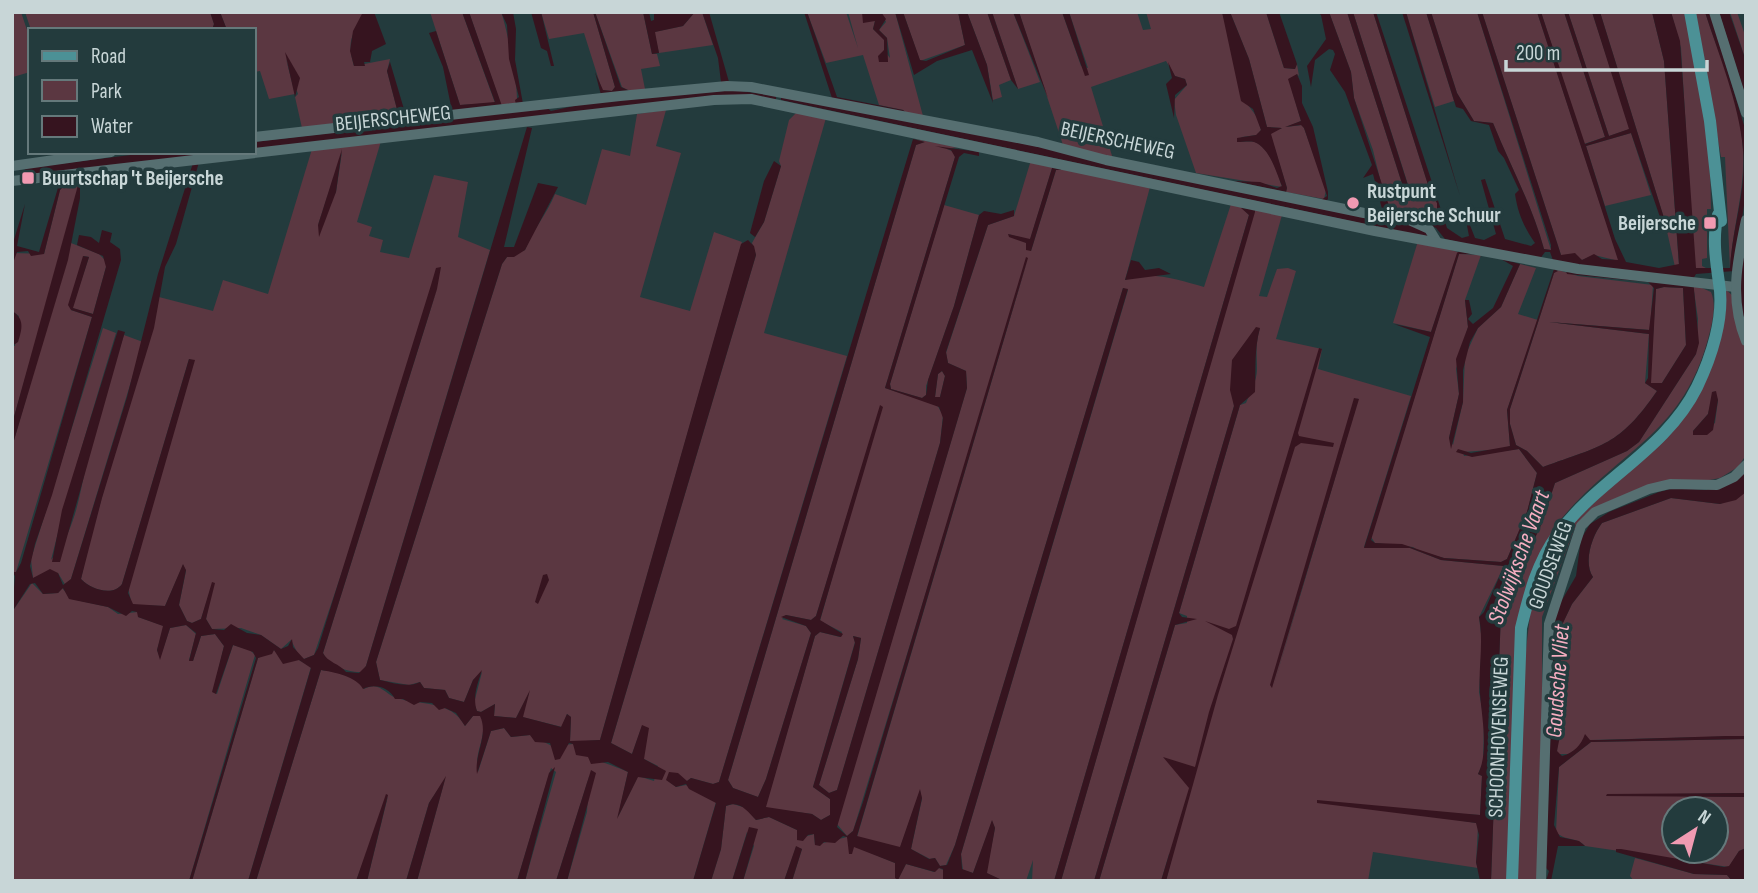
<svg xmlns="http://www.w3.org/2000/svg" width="1758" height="893" viewBox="0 0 1758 893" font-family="'Sofia Sans Condensed',sans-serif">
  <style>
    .green { fill: #5b3741; fill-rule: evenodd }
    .water { fill: #36141f; fill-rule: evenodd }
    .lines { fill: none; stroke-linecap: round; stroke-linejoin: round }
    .minor { stroke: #566f71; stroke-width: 10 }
    .major { stroke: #4c9196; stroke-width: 12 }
    .poi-dot { fill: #f19ab2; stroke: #233b3d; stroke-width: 2.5 }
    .labels { text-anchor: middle; stroke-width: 7; stroke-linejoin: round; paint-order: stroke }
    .street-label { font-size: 21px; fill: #c8d6d7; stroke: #233b3d }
    .poi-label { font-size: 21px; font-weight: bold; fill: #c8d6d7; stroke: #233b3d; text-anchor: start }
    .water-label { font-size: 23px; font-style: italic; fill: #f6aec1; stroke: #233b3d }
  </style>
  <rect width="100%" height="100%" fill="#233b3d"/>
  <g class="green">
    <path d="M 12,12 L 21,12 L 30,39 L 30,72 L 13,77 Z"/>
    <path d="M 25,12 L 210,12 L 214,24 L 212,30 L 31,30 Z"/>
    <path d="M 220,12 L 363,12 C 356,36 345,34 354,66 L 390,59 L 387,71 L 399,117 L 302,128 L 295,97 L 298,94 L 286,59 L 295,94 L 269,99 L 260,71 L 254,72 L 254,30 L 227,30 Z"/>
    <path d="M 430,12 L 462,12 L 495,103 L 460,105 Z"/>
    <path d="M 469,12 L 501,12 C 506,23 521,98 516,105 L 482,107 L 501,105 Z"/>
    <path d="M 541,12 L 593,12 L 615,87 L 612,91 L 602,90 L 584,33 L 549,39 Z"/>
    <path d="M 595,12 L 643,12 L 652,54 L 657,54 L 660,66 L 641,69 L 645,89 L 630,91 L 622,87 Z"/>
    <path d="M 695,12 L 702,12 L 713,45 L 659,53 L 654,32 L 683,26 Z"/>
    <path d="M 807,12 L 846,12 L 858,48 L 848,12 L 862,12 L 875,21 L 873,29 L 884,39 L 884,50 L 890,58 L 887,38 L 879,30 L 886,22 L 881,12 L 895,12 L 923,116 L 907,114 L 903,110 L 879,105 L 863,55 L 826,63 Z"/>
    <path d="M 903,12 L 958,12 L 965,45 L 920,61 Z"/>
    <path d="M 967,12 L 987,12 L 1011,80 L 999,85 L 1002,97 L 993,100 L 987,65 Z"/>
    <path d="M 992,12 L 1013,12 L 1040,82 L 1018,89 Z"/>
    <path d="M 1019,12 L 1062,12 L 1081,66 L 1088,68 L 1069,12 L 1137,12 L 1143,30 L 1151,29 L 1146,12 L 1222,12 L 1248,105 L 1257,117 L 1261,130 L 1257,135 L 1242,137 L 1237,142 C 1242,142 1250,141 1255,142 C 1270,148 1278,174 1282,187 L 1196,173 L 1176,115 L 1174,100 L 1187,85 L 1185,79 L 1175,76 L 1166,61 L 1091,87 L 1113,159 L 1063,145 Z"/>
    <path d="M 1230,12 L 1266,12 L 1284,68 L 1295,69 L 1297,64 L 1299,76 L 1297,74 L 1292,90 L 1301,121 L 1286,127 L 1302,125 L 1304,128 L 1326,190 L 1324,199 L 1286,192 L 1287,188 L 1270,133 L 1282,128 L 1267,127 L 1249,59 Z"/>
    <path d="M 1329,12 L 1347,12 L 1406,196 L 1411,194 L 1353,12 L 1373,12 L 1430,191 L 1437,203 L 1437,221 L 1417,216 L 1424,222 L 1388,212 L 1373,150 L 1354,98 L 1351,72 Z"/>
    <path d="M 1406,12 L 1426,12 L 1454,101 L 1435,107 Z"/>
    <path d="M 1431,12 L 1477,12 L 1551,250 L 1544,249 C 1532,205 1510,165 1493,123 L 1474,121 L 1457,93 Z"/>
    <path d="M 1482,12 L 1537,12 L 1619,261 L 1594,255 L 1582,260 L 1561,255 Z"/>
    <path d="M 1541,12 L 1564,12 L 1605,137 L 1584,144 Z"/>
    <path d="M 1568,12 L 1592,12 L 1630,129 L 1609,136 Z"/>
    <path d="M 1600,12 L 1652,12 L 1664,61 L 1679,266 L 1675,267 L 1664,218 Z"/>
    <path d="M 1671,12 L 1686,12 C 1700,76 1711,143 1711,209 L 1707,209 L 1707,258 L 1702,259 L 1702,266 L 1708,269 L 1695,268 L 1694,262 L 1681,48 Z"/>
    <path d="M 1695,12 L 1705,12 C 1719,56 1742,105 1743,152 C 1745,192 1732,229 1730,269 L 1725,157 L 1721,157 Z"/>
    <path d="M 1730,12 L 1737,12 L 1746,38 L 1746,61 Z"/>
    <path d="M 666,110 L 656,146 L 681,153 L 640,297 L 690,311 L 714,232 L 742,242 L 600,740 L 574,742 L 570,741 L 571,717 L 567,714 L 562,727 L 522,717 L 529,693 L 516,718 L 494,716 L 495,704 L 481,712 L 477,711 L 474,703 L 482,672 L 473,680 L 464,702 L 449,698 L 445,690 L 424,688 L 420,682 L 409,685 L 380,680 L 376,662 L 502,264 L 507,257 L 525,250 C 533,229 547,214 555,194 L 586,205 L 602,149 L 630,156 L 637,114 Z"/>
    <path d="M 796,113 L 826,118 L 764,333 L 847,356 L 719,782 L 713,784 L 691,778 L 687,781 L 667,780 L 676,787 L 686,785 L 716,802 L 693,881 L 567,881 L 587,812 L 589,777 L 556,881 L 525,881 L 556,772 L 551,768 L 517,881 L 417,881 L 445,779 L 429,803 L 406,881 L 367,881 L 388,796 L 356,881 L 256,881 L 321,670 C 336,672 356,675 364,689 C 380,680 385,695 397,698 C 420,706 450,699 465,726 L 473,716 L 481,716 C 489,735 473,752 478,772 L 491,731 L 504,728 L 511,737 L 530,735 L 552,746 L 573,744 C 594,763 604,761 628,772 L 618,817 L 638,776 L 654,781 L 658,766 L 644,759 L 642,726 L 632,754 L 611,743 L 756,255 L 752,243 L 764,222 L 781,166 L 779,161 L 789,120 Z"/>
    <path d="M 1631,133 L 1651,195 L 1605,206 L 1586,146 Z"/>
    <path d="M 915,139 L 958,147 L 947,149 L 954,152 L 955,157 L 885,388 L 937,405 L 943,415 L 940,443 L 837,790 L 829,793 L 819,785 L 858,659 L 861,638 L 853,636 L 855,642 L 813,787 L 830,799 L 830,815 L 821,820 L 812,814 L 765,808 L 815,636 L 820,632 L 840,637 L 842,632 L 820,621 L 881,405 L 816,616 L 811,620 L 786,615 L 782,619 L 806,626 L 811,633 L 766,779 L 758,797 L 733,788 L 728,780 L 916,145 L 924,142 Z"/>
    <path d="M 381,141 L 357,222 L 372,227 L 369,236 L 383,240 L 380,252 L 409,258 L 434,175 L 468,182 L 458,237 L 490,250 L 366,666 L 362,672 C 349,673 329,666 323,653 L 437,289 L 314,655 L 304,659 L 299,656 L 291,640 L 281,649 L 261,635 L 241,628 L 212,629 L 206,619 L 213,582 L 201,619 L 192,623 L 187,621 L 179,605 L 186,571 L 183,565 L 165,606 L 132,605 L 128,588 L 194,361 L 189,359 L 122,584 C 113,597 90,589 81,579 C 102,483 137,392 159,297 L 213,311 L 223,280 L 268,294 L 312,149 ZM 342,152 L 336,192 L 318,225 Z"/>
    <path d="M 1031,160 L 1053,165 L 1030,240 L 1008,234 L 1027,243 L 1031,251 L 1056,170 L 1061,167 L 1150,187 L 1125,280 C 1150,270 1179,280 1204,287 L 1231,204 L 1241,207 L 1249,215 L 1054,881 L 1032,881 L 1033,860 L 1026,881 L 1004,881 L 986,873 L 995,828 L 992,821 L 973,873 L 963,870 L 961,854 L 1128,290 L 1123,288 L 955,845 L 946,865 L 940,866 L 935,858 L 930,859 L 911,849 L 922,799 L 920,791 L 900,848 L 857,837 L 1028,258 L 853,831 L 847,836 L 837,824 L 967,388 L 966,371 L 948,363 L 946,353 L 988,225 L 1014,216 Z"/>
    <path d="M 79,177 L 76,201 L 12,424 L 12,346 L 15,346 L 19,316 L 12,311 L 12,266 L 15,253 L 44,254 L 60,190 L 69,181 L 60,179 Z"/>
    <path d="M 944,205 L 979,215 L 954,306 L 926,386 L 926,395 L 922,398 L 891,389 L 890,384 Z"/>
    <path d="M 1255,209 L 1282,215 L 1259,296 L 1267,297 L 1277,269 L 1288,268 L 1296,271 L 1276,339 L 1322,349 L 1318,369 L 1411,396 L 1364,547 L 1410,548 L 1441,560 L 1504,566 L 1479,617 L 1482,642 L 1479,692 L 1484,720 L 1483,762 L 1478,774 L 1482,776 L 1480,815 L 1428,812 L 1427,815 L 1476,823 L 1478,826 L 1476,863 L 1478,868 L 1373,852 L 1368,881 L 1166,881 L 1173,853 L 1169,854 L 1161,881 L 1099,881 L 1175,625 L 1187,623 L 1187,616 L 1179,613 L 1240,405 L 1246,403 C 1250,393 1257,381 1257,369 C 1257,352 1255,346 1260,328 C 1228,357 1231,367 1234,406 L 1094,881 L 1061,881 ZM 1357,398 L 1358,400 L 1273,688 Z"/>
    <path d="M 1418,241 L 1458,252 L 1431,332 L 1393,323 Z"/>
    <path d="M 71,243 L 99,254 L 106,261 L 106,267 L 93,314 L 72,308 L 89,257 L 84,256 L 71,310 L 92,317 L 16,572 L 12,572 L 12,447 Z"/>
    <path d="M 1459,254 L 1481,255 L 1465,300 L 1468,327 L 1456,369 L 1459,394 L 1449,438 L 1453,445 L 1463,402 L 1465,356 L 1478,328 L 1501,307 L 1520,264 L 1536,268 L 1518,314 L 1538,320 L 1507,410 L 1510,446 L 1503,449 L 1463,452 L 1464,456 L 1519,449 L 1537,473 L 1527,512 L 1507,559 L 1501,562 L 1444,558 L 1421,552 L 1413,547 L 1375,543 L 1371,537 Z"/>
    <path d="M 1558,270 L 1578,276 L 1653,285 L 1650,330 L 1549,322 L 1649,334 L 1645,383 L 1657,391 C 1619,446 1603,445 1543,467 L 1527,451 L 1516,445 L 1510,424 L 1510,409 L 1554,273 Z"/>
    <path d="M 1693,284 L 1711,292 C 1717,306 1712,324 1708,339 C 1683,431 1626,447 1568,511 C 1549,531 1540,556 1529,581 L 1507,881 L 1491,881 L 1501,611 L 1541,525 L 1555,483 L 1627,451 L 1639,442 L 1696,354 L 1698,319 Z"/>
    <path d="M 1664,287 L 1683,288 L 1686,345 L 1662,383 L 1650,383 L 1656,289 Z"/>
    <path d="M 1726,290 L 1732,295 L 1746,348 L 1746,455 L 1738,467 L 1720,478 L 1704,481 L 1682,480 L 1593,509 L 1574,530 L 1542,617 L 1542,764 L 1537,881 L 1517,881 L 1525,658 L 1532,599 L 1552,553 L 1572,524 L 1682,419 ZM 1714,391 L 1718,400 L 1715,423 L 1694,435 L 1693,431 L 1708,414 Z"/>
    <path d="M 103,328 L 116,333 C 93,409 70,484 51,560 C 79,526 79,490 90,450 C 101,412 111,373 124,335 L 143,342 L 71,579 L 66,586 L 58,573 L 33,578 L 31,559 Z"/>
    <path d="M 942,371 L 945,376 L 940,397 L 935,397 L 938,374 Z"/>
    <path d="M 1746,492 L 1746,736 L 1590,740 L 1569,754 L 1557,754 L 1558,720 L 1564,713 L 1560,657 L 1566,633 L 1562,625 L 1572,604 L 1593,577 C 1583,562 1592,536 1602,523 L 1671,498 L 1720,504 Z"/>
    <path d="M 32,583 L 43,594 L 58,593 L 62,588 L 72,599 L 108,607 L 118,614 L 138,612 L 138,617 L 164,626 L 157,650 L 160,658 L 170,628 L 186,625 L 196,634 L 189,660 L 193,661 L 201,636 L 215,634 L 224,646 L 213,692 L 217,694 L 233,645 L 250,650 L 255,655 L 189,881 L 12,881 L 12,612 Z"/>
    <path d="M 274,650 L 283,660 L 299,660 L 311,667 L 248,881 L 192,881 L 258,658 Z"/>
    <path d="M 1746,739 L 1746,793 L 1606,795 L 1746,797 L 1746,848 L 1739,851 L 1729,867 L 1585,846 C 1578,837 1564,841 1556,832 L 1559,767 L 1591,742 ZM 1674,809 L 1716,809 L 1716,851 L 1674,851 Z"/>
    <path d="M 733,804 L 746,808 L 756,820 L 769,817 L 797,830 L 797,839 L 814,834 L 815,845 L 847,837 L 854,846 L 895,863 L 895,878 L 898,879 L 906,864 L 934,872 L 939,868 L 943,870 L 943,881 L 792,881 L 802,849 L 796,847 L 784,881 L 743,881 L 754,846 L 747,832 L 732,881 L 711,881 L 721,849 L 726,806 Z"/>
    <path d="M 1635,858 L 1694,874 L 1727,875 L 1732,881 L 1634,881 L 1630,876 Z"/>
  </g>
  <g class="water">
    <path d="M 210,12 L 220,12 L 227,30 L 212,30 L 214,24 Z"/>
    <path d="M 363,12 L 374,12 L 386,44 L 372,51 L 370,62 L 364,62 L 365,66 L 354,66 L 350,51 L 353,31 Z"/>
    <path d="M 462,12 L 469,12 L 502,106 L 452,111 L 443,67 L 429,33 L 436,31 L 460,105 L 495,102 Z"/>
    <path d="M 501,12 L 513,12 L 516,29 L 515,60 L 523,104 L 516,105 L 515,100 L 519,97 L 509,59 L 507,25 Z"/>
    <path d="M 531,12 L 541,12 L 554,66 L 551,66 L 547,51 L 541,48 Z"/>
    <path d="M 593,12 L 595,12 L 621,87 L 630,91 L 601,95 L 595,72 L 603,90 L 612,91 L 615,87 Z"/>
    <path d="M 643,12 L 649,12 L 651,21 L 654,20 L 654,12 L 695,12 L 683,26 L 655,32 L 659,53 L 652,54 Z"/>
    <path d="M 702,12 L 709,12 L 729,82 L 736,82 L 721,82 L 718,58 Z"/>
    <path d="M 804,12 L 807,12 L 837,97 L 903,110 L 907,114 L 832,98 Z"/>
    <path d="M 862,12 L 881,12 L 886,19 L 879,30 L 887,38 L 888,62 L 879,62 L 878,56 L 884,50 L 884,40 L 873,29 L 875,21 L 863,23 Z"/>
    <path d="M 895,12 L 903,12 L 920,60 L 926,61 L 965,45 L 958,12 L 967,12 L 987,65 L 993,103 L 972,50 L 937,61 L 914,75 Z"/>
    <path d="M 987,12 L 992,12 L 1018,89 L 1011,80 Z"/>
    <path d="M 1013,12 L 1019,12 L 1048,98 Z"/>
    <path d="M 1062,12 L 1069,12 L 1089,75 L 1085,76 Z"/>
    <path d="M 1222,12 L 1230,12 L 1249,59 L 1267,127 L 1282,128 L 1271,134 L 1287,188 L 1286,192 L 1233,181 L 1260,182 L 1277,188 L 1282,186 C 1276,172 1270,148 1254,142 C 1250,141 1242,142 1237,142 L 1237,138 L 1256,135 L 1261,130 L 1253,109 L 1241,101 Z"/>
    <path d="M 1266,12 L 1279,12 L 1297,64 L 1295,69 L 1284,68 Z"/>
    <path d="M 1317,12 L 1329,12 L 1351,72 L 1354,98 L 1389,206 L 1388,212 L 1365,210 L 1382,209 L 1373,174 L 1363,178 L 1372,165 L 1345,92 L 1330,70 L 1335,54 L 1333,50 L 1329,49 L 1315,60 L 1311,87 L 1307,66 L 1326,39 L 1321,15 Z"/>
    <path d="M 1347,12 L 1353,12 L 1411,195 L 1406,196 Z"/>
    <path d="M 1373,12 L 1376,12 L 1447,228 L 1462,238 L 1469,236 L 1464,210 L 1475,238 L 1484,240 L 1496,234 L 1481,180 L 1485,179 L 1505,239 L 1531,246 L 1535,243 C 1524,227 1518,214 1515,194 L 1519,190 L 1504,158 L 1498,151 L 1489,125 L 1471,121 L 1463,109 L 1456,107 L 1426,12 L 1431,12 L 1457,93 L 1474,121 L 1493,123 C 1510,165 1532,205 1544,249 L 1551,250 L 1551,245 L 1477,12 L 1482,12 L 1561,255 L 1575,253 L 1582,260 L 1594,254 L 1602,259 L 1618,260 L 1537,12 L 1541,12 L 1585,144 L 1605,137 L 1564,12 L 1568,12 L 1609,136 L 1629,129 L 1592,12 L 1600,12 L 1664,218 L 1661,220 L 1631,133 L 1586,146 L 1615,239 L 1626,262 L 1659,268 L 1679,264 L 1664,61 L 1652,12 L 1671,12 L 1680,41 L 1696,268 L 1730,268 C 1732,228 1747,190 1743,149 C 1739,103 1719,56 1705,12 L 1710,12 L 1746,132 L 1746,192 L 1734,271 L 1696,274 L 1693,279 L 1699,343 L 1696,354 L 1639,442 L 1627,451 L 1555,483 L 1541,525 L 1501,611 L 1491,881 L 1480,881 L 1476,862 L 1479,835 L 1476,823 L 1317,803 L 1317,800 L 1480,815 L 1482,776 L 1478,774 C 1489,752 1482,719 1480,694 C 1478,668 1484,643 1479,617 L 1484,612 L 1504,566 L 1441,560 L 1410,548 L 1364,548 L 1430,337 L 1394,324 L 1431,332 L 1457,253 L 1459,251 L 1472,254 L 1459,254 L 1371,540 L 1375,543 L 1402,544 L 1444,558 L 1501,562 L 1507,559 L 1527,512 L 1537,473 L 1519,449 L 1472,457 L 1456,452 L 1458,449 L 1471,453 L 1510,446 L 1507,410 L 1554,269 L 1558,271 L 1554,273 L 1510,409 L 1510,424 L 1516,445 L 1527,451 L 1543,467 C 1603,445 1619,446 1657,391 L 1645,383 L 1648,378 L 1649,334 L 1549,322 L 1649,330 L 1654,288 L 1648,282 L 1567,274 L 1566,271 L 1606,269 L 1553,260 L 1550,252 L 1545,252 L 1539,260 L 1445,239 L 1436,228 L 1416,217 L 1437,221 L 1437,203 L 1430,191 ZM 1664,287 L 1683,288 L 1686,345 L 1662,383 L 1651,383 L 1656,289 Z"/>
    <path d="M 1402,12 L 1406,12 L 1460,196 Z"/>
    <path d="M 1719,12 L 1729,12 L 1746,61 L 1746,98 Z"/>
    <path d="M 285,52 L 300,78 L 295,97 Z"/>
    <path d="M 390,62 L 406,116 L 399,117 L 387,71 Z"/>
    <path d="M 1168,62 L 1175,76 L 1185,79 L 1187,85 L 1175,95 L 1174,118 L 1166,84 L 1172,78 Z"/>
    <path d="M 1297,74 L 1302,86 L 1302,103 L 1313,127 L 1328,192 L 1328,199 L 1325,202 L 1309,198 L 1321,200 L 1327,196 L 1304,128 L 1301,125 L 1285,127 L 1301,121 L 1288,79 Z"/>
    <path d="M 733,90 L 776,96 L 776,100 L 753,97 L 254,150 L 254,142 L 547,108 L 551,111 L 588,103 Z"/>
    <path d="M 781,97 L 1041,147 L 1424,227 L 1431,238 L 781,100 Z"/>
    <path d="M 527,127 L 532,128 L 504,247 L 514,247 L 538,183 L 558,187 L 525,250 L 514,257 L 507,257 L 502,264 L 376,662 L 380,680 C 393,683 408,688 420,682 L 424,688 L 445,690 L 449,698 L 464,702 L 473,680 L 482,670 C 478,683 472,697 477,711 L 481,712 L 495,704 L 494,716 L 516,718 L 530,690 L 523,717 L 561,727 L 567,714 L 571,717 L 570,741 L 600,740 L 741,244 L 748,240 L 754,246 L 756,255 L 611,743 L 632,754 L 642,725 L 649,728 L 644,759 L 666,771 L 662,780 L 638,777 L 617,819 L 628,772 L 608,762 L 591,764 L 588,757 L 576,755 L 573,744 L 569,743 L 560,759 L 555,760 L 550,743 L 535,742 L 530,735 L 511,737 L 504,728 L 491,731 L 477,774 C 474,754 489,735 480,716 L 473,716 L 465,726 L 456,713 L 445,708 L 439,710 L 432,703 L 420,702 L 414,705 L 403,699 L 395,699 C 389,687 374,683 363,689 C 357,677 335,672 321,670 L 256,881 L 248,881 L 311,668 L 299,660 L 283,664 L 274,650 L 272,654 L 258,658 L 192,881 L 189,881 L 256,658 L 253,652 L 233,645 L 216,694 L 212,692 L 224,646 L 215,634 L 201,636 L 193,661 L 189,661 L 196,633 L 186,625 L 170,628 L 160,660 L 157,650 L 163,626 L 138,617 L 137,612 L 132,611 L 126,616 L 108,607 L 69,599 L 63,588 L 58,593 L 43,594 L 35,583 L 30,584 L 12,612 L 15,576 L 12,572 L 16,572 L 21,563 L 92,317 L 71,310 L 68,305 L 83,256 L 89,257 L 73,308 L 93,314 L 106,267 L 103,256 L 77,245 L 79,235 L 91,237 L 99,243 L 102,230 L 112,233 L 110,242 L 120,249 L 121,260 L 52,495 L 35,544 L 30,566 L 33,578 L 50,569 L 58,573 L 63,585 L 71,579 L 127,397 L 158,274 L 193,163 L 199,162 L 176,244 L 165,267 L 154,328 L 102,498 L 81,579 C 90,589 113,597 122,584 L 189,359 L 195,360 L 128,593 L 133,604 L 165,606 L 183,564 L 186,570 L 179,605 L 187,621 L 192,623 L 201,619 L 212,582 L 215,583 L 206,619 L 212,629 L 224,630 L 231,624 L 247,633 L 261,635 L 281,649 L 288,646 L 292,639 L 293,647 L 304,659 L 314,655 L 318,648 L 431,285 L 436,268 L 441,267 L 437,289 L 323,653 C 327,662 340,664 346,672 L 359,673 L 366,666 Z"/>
    <path d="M 913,139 L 925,142 L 916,145 L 728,780 L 733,788 L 758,797 L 766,779 L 811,633 L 806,626 L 781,617 L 786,615 L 811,620 L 816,616 L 880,405 L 883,407 L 820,620 L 843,634 L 841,637 L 820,632 L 815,636 L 766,807 L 812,814 L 821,820 L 830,815 L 830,799 L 813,787 L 855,643 L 853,636 L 861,638 L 858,659 L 819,785 L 829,793 L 837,790 L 940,443 L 943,418 L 939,407 L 885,388 L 955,157 L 951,150 L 935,146 L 979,152 L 979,156 L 964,153 L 959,157 L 890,384 L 891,389 L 922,398 L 926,395 L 928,380 L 954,306 L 979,215 L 984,211 L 1001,214 L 1014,210 L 1014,216 L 988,225 L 946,352 L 948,363 L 966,371 L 967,388 L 837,827 L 847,836 L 853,831 L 863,802 L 1026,257 L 1028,258 L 857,836 L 900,847 L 920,789 L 922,798 L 911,849 L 929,859 L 935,858 L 940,866 L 947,865 L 955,845 L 1123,288 L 1128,289 L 961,854 L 962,869 L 973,873 L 992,820 L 995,828 L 987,873 L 1004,881 L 943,881 L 943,869 L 939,868 L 935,872 L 906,864 L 898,880 L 895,878 L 895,863 L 854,847 L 852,854 L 849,854 L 847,837 L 843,836 L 835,843 L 824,842 L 820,846 L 815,845 L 814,834 L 808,835 L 803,841 L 797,840 L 797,830 L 769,817 L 756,820 C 747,811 740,800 726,806 L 721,849 L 711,881 L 693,881 L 716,803 L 689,789 L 686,784 L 676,787 L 666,780 L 669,772 L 678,773 L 687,781 L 691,778 L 713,784 L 719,782 ZM 942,371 L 945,376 L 940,397 L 935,397 L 938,374 Z"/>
    <path d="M 342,149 L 336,192 L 319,237 L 318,225 Z"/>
    <path d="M 231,152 L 28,176 L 22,173 L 26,168 L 155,152 Z"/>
    <path d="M 774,161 L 781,166 L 764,222 L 755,237 L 750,233 L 764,181 Z"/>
    <path d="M 1053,165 L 1061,167 L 1061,170 L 1056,170 L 1031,251 L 1026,250 L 1026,243 L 1009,237 L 1008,234 L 1030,239 Z"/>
    <path d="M 80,178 L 80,198 L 68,260 L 12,447 L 12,424 Z"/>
    <path d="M 69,179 L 60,190 L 44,254 L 31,256 L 28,251 L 17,252 L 12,266 L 12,246 L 25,204 L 17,246 L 39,252 L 60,181 Z"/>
    <path d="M 1241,208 L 1255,209 L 1255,212 L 1061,881 L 1054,881 L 1249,215 Z"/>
    <path d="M 1746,245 L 1746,326 C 1737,298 1739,273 1746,245 Z"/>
    <path d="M 1501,259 L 1520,264 L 1501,307 L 1478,328 L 1470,342 L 1463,370 L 1463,402 L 1451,449 L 1449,438 L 1459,394 L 1456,359 L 1468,327 L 1465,300 L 1469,300 L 1472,314 L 1468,319 L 1473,324 L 1493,308 L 1513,266 Z"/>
    <path d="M 1131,260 L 1139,262 L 1145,270 L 1159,268 L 1171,274 L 1125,280 Z"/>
    <path d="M 12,311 C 25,319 22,329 18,342 L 12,346 Z"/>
    <path d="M 1256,327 L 1260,328 C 1254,350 1256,369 1255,392 L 1240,405 L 1179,613 L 1182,617 L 1197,619 L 1175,625 L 1099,881 L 1094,881 L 1234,406 L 1230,390 L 1232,360 Z"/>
    <path d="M 118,330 L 125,332 L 124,335 L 60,562 L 52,562 L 62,510 Z"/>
    <path d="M 1319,348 L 1322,349 L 1298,433 L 1299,436 L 1334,443 L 1333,447 L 1301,443 L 1295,447 L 1218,695 L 1166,881 L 1161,881 L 1189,788 L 1163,757 L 1195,767 L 1209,712 L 1233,639 L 1232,635 L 1205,621 L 1229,629 L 1236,626 Z"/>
    <path d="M 1716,391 L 1718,400 L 1713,430 L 1707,435 L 1693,435 L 1693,431 L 1708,414 L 1712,392 Z"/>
    <path d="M 1354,398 L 1359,399 L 1272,688 L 1270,685 Z"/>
    <path d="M 1746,472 L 1746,492 L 1736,500 L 1720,504 L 1671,498 L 1602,523 C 1592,536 1583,562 1593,577 L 1572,604 L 1562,625 L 1567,633 L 1560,657 L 1564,713 L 1558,720 L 1560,736 L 1557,751 L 1562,756 C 1574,753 1581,745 1585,734 L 1590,740 L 1601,740 L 1726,736 L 1746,736 L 1746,739 L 1591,742 L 1559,767 L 1554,825 L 1560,837 L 1579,841 L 1585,846 L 1558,846 L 1551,881 L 1546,881 L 1549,871 L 1546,868 L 1554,623 L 1555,612 L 1576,576 L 1581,539 L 1590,524 L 1609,512 L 1659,492 L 1675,488 L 1706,490 Z"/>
    <path d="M 547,574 L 549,580 L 538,604 L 535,602 L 543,575 Z"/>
    <path d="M 555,767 L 525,881 L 517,881 L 549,773 Z"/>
    <path d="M 591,770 L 596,773 L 567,881 L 556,881 Z"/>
    <path d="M 446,776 L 417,881 L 406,881 L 429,803 Z"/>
    <path d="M 1746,793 L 1746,797 L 1606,796 L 1607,794 Z"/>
    <path d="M 386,794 L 388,795 L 367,881 L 356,881 Z"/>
    <path d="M 749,827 L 758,829 L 743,881 L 732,881 Z"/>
    <path d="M 796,846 L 802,849 L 792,881 L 784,881 Z"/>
    <path d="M 1746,848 L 1746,881 L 1732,881 L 1727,875 L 1694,874 L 1616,852 L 1616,849 L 1621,849 L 1724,867 L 1729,866 L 1739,851 Z"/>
  </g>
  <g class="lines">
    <g class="minor">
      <path d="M 1714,12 L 1746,113"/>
      <path d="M 254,137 L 620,96 L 727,86 L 751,87 L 1038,142 L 1106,160 L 1364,213 L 1409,220 L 1429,229 L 1437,242"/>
      <path d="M 12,166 L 111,152"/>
      <path d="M 12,181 L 714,100 L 751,99 L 1375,231 L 1578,269 L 1735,287"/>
      <path d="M 1746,220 C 1737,262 1729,300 1746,341"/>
      <path d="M 1541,881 L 1549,624 L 1581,526 L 1595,512 L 1649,489 L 1670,484 L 1717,485 L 1734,477 L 1746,465"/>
    </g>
    <g class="major">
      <path d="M 1690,12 L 1710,121 L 1721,221"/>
      <path d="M 1512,881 L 1521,628 C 1529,595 1537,562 1558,534 C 1598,479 1666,450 1697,387 C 1711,358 1725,317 1719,283 C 1716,262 1712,236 1718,215"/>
    </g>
  </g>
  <g class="poi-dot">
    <rect x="21" y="171" width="14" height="14" rx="3.5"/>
    <circle cx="1353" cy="203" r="7"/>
    <rect x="1703" y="216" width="14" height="14" rx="3.5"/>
  </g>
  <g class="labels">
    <g class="street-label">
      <text transform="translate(393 118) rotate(-6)" y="7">BEIJERSCHEWEG</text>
      <text transform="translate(1118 140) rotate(12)" y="7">BEIJERSCHEWEG</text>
      <text transform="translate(1550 565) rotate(-70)" y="7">GOUDSEWEG</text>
      <text transform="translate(1498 737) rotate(-88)" y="7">SCHOONHOVENSEWEG</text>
    </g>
    <g class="poi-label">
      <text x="42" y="185">Buurtschap 't Beijersche</text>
      <text x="1367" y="198">Rustpunt<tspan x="1367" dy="24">Beijersche Schuur</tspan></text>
      <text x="1696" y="230" text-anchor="end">Beijersche</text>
    </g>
    <g class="water-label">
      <text transform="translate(1518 557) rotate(-70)" y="8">Stolwijksche Vaart</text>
      <text transform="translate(1557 681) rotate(-86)" y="8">Goudsche Vliet</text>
    </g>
  </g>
  <rect width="1758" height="893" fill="none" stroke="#c8d6d7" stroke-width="28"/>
  <rect x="28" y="28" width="228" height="126" fill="#233b3d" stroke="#65797b" stroke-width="2"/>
  <rect x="42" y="51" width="35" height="10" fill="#4c9196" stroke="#65797b" stroke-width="2"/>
  <text x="91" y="63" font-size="21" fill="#c8d6d7">Road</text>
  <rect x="42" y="80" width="35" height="21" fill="#5b3741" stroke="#65797b" stroke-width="2"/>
  <text x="91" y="98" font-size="21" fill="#c8d6d7">Park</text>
  <rect x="42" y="116" width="35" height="21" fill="#36141f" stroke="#65797b" stroke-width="2"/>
  <text x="91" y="133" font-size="21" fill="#c8d6d7">Water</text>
  <g transform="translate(1695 830) rotate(36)"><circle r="33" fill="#233b3d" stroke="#65797b" stroke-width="2"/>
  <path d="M0-5L12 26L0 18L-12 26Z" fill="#f19ab2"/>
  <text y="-10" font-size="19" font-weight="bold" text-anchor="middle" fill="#c8d6d7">N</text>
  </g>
  <path d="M1506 60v10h201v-10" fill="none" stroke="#c8d6d7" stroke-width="3.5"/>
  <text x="1516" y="60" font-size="21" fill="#c8d6d7" stroke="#233b3d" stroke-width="5" paint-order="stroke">200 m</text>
</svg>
